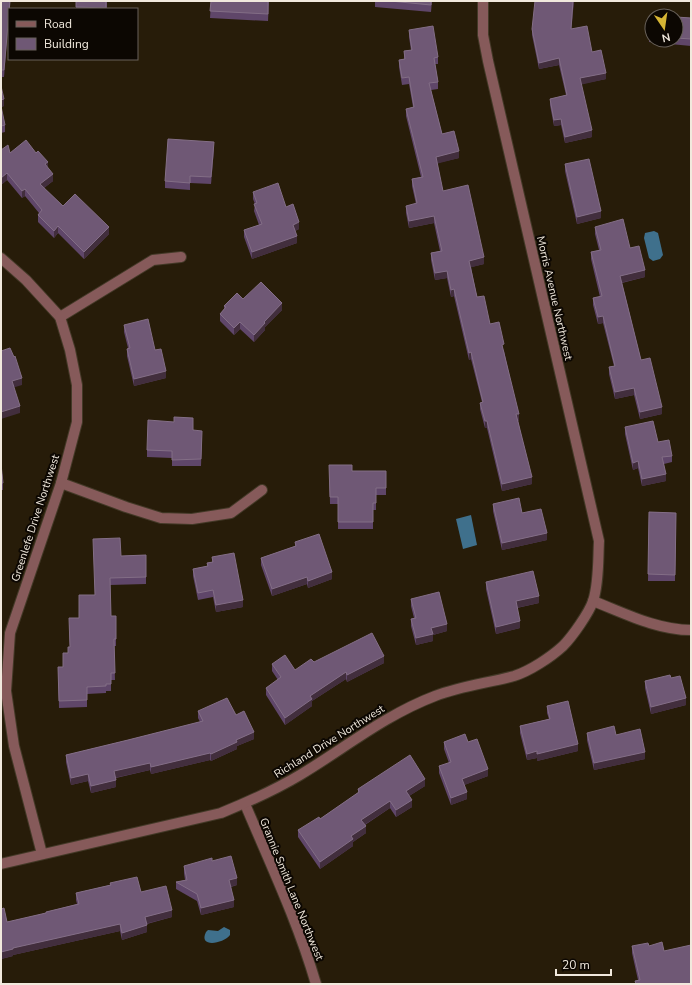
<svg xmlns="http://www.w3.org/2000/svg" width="692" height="985" viewBox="0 0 692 985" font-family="'Nunito Sans',sans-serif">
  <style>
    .water { fill: #3f708c }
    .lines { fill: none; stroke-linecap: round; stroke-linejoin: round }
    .minor-casing { stroke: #433927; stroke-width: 12 }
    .minor { stroke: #865a5a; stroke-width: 10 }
    .wall { fill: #5f4669 }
    .shaded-wall { fill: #422e3d }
    .building { fill: #6f5875; stroke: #836e86 }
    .labels { text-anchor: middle; stroke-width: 4; stroke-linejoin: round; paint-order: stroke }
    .street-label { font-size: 11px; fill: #f1e9dd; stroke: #0c0702 }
  </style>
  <rect width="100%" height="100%" fill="#271c09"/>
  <g class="water">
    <path d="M 654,231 L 658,233 L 663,255 L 660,259 L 653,261 L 649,258 L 644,238 L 645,233 Z"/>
    <path d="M 471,515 L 477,545 L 463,549 L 456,519 Z"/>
    <path d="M 224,927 L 230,930 L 230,935 C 223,944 198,948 206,932 L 208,930 L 218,931 Z"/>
  </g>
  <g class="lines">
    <defs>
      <g id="minor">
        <path d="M 1,258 L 26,280 L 60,317 L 70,350 L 77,385 L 77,422 L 61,483 L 10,633 L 6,691 L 14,746 L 42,854"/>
        <path d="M 60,317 L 153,260 L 181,257"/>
        <path d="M 61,483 L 126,507 L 161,518 L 192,519 L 231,513 L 262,490"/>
        <path d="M 593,601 C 624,613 657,630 691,630"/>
        <path d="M 245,804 C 270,863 298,922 316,984"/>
        <path d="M 1,864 L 221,813 C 248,802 275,790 300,775 C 345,748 385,715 435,696 C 461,686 488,683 514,676 C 530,671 551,657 563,646 C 572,637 589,613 593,601 C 599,583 598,559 599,541 L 488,61 L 483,35 L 483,1"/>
      </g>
    </defs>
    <use href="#minor" class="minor-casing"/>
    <use href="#minor" class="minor"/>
  </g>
  <g class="wall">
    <path d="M 1,1 L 10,1 L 10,9 L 9,9 L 4,77 L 1,77 Z"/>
    <rect x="76" y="1" width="31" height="8"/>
    <path d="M 211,1 L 269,1 L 268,21 L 210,18 Z"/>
    <path d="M 375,1 L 432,1 L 431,12 L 375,7 Z"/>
    <path d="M 574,1 L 571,29 L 592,52 L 606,79 L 581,84 L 592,137 L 565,143 L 561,125 L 554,126 L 550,105 L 550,99 L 566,95 L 559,65 L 539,69 L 532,35 L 532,29 Z"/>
    <path d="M 652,16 L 652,40 L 676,40 L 676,17 L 691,18 L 691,46 L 649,42 L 649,35 Z"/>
    <path d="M 409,30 L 438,57 L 438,64 L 435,64 L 438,82 L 438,89 L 431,90 L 442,134 L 459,158 L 437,163 L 443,191 L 484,264 L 471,267 L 477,297 L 490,324 L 504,351 L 519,420 L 518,421 L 532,484 L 502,491 L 487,428 L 485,428 L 480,409 L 480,403 L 482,402 L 471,359 L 469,360 L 454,296 L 451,297 L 447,278 L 435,280 L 431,260 L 431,253 L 440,251 L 434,223 L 409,228 L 406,213 L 406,206 L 416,204 L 412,186 L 412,179 L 421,177 L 406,116 L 406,109 L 413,107 L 409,84 L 402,85 L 399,67 L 399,60 L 404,59 L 404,51 L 411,50 L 409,37 Z"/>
    <path d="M 1,86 L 4,106 L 1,107 L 5,125 L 5,132 L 1,133 Z"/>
    <path d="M 214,149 L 211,184 L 190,183 L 190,190 L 165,188 L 165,181 Z"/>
    <path d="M 1,150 L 48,168 L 53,181 L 44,188 L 63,206 L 109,234 L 84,259 L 58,233 L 54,238 L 38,222 L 38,215 L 39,213 L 25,196 L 22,198 L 7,180 L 1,185 Z"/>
    <path d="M 565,164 L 601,218 L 577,224 L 565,171 Z"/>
    <path d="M 253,192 L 286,207 L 299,229 L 295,231 L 297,243 L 252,259 L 244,237 L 244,230 L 259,225 L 254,211 L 255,204 L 253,199 Z"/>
    <path d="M 595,227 L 630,248 L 645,277 L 622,283 L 641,360 L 662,414 L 640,419 L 634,395 L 615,399 L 609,374 L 609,367 L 614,366 L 603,323 L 598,324 L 593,305 L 593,298 L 600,297 L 591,259 L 591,252 L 599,250 L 595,234 Z"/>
    <path d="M 243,299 L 282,310 L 265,327 L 265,330 L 254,342 L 240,329 L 234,335 L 220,321 L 220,314 L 224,309 L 224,306 Z"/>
    <path d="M 124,325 L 155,350 L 166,378 L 134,386 L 127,356 L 127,349 L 128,348 L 124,332 Z"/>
    <path d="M 625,427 L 658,442 L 672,456 L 672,462 L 664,464 L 666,481 L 642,486 L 638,468 L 633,470 L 625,434 Z"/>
    <path d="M 193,430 L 202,438 L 201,466 L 172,466 L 172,458 L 147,457 L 147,450 Z"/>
    <path d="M 1,464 L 3,483 L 3,490 L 1,490 Z"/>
    <path d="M 329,465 L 352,471 L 386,471 L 386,495 L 376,495 L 376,510 L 373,510 L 373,529 L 338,529 L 338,504 L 330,504 Z"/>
    <path d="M 493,504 L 522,513 L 547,540 L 502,550 L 493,511 Z"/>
    <path d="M 649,512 L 676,513 L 675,581 L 648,581 Z"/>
    <path d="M 295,542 L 332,579 L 308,588 L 307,584 L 272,596 L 261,565 L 261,558 L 295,546 Z"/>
    <path d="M 146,555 L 146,584 L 110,585 L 111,616 L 116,616 L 116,646 L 114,646 L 115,680 L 111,680 L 111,691 L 106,691 L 106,693 L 87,694 L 87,707 L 59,708 L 58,667 L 63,667 L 70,647 L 69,625 L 79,618 L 121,556 Z"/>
    <path d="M 212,557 L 243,607 L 216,612 L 213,597 L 198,600 L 193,576 L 193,569 L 207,566 L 207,563 L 212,562 Z"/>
    <path d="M 486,582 L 539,603 L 517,608 L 520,628 L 496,634 L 486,589 Z"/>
    <path d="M 411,599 L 447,631 L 433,635 L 433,641 L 416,645 L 411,626 L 411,619 L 414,618 L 411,606 Z"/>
    <path d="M 314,662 L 384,663 L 347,682 L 346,679 L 312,701 L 312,706 L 285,725 L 266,695 L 266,688 L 278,680 L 272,671 L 272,664 L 295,670 Z"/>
    <path d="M 671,678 L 686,705 L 651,714 L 645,688 L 645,681 Z"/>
    <path d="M 547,706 L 578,751 L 537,761 L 537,758 L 527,760 L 520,733 L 520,726 L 549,719 L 547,713 Z"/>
    <path d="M 198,711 L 236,715 L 254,739 L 237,746 L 237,749 L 211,761 L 210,760 L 151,774 L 150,770 L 116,778 L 116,787 L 91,793 L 88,781 L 71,785 L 66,762 L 66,755 L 128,740 L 200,722 L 198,718 Z"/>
    <path d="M 587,733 L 616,735 L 645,759 L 594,770 L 587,740 Z"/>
    <path d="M 444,742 L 468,742 L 488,776 L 464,785 L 467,799 L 451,805 L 439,773 L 439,766 L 449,763 L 444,749 Z"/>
    <path d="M 425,786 L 409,796 L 412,807 L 396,817 L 390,808 L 365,825 L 366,833 L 353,842 L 353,846 L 320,869 L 298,837 L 298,830 L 320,819 L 358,793 L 358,789 Z"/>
    <path d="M 212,861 L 237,885 L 231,887 L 234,907 L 201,915 L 197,901 L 176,889 L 176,882 L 185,880 L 184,873 L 184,866 Z"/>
    <path d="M 110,883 L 141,892 L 172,917 L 147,924 L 147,932 L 122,940 L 120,931 L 13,955 L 13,956 L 1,959 L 1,909 L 7,922 L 46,913 L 46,912 L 77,904 L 76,900 L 76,893 L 110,885 Z"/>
    <path d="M 632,946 L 649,946 L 664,951 L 691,984 L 635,984 L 635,981 L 638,980 L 632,953 Z"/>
  </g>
  <g class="shaded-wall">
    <path d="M 573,1 L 574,1 L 571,35 L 571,29 Z"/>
    <path d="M 9,12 L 9,19 L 4,77 L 4,70 Z"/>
    <path d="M 559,58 L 559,65 L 539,69 L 539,63 Z"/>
    <path d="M 606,73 L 606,79 L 580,85 L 580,78 Z"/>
    <path d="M 4,99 L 4,106 L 1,107 L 1,100 Z"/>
    <path d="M 561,119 L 561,125 L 554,126 L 554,120 Z"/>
    <path d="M 592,130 L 592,137 L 565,143 L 565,137 Z"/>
    <path d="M 214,142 L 214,149 L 211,184 L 211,177 Z"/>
    <path d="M 459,151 L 459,158 L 436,164 L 436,157 Z"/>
    <path d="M 48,162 L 48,169 L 45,164 Z"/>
    <path d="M 7,173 L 7,180 L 1,185 L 1,178 Z"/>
    <path d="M 53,174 L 53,181 L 40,191 L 40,184 Z"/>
    <path d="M 25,189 L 25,196 L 22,198 L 22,191 Z"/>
    <path d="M 601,211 L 601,218 L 577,224 L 577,217 Z"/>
    <path d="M 434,216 L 434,223 L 409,228 L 409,221 Z"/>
    <path d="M 299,222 L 299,229 L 293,232 L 293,225 Z"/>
    <path d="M 58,226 L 58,233 L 54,238 L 54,231 Z"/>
    <path d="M 109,227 L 109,234 L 84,259 L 84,252 Z"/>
    <path d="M 297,236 L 297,243 L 252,259 L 252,252 Z"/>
    <path d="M 484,257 L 484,264 L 469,268 L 469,261 Z"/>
    <path d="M 645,270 L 645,277 L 620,283 L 620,276 Z"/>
    <path d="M 447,271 L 447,278 L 435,280 L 435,273 Z"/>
    <path d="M 454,289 L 454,296 L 451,297 L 451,290 Z"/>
    <path d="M 282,303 L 282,310 L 265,327 L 265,330 L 254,342 L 254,335 L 264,322 Z"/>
    <path d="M 603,316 L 603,323 L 598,324 L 598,317 Z"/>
    <path d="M 240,322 L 240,329 L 234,335 L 234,328 Z"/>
    <path d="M 471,352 L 471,359 L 469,360 L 469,353 Z"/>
    <path d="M 166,371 L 166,378 L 134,386 L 134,379 Z"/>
    <path d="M 22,378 L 22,385 L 12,388 L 12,381 Z"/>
    <path d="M 634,388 L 634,395 L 615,399 L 615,392 Z"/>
    <path d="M 20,406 L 20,413 L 1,419 L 1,412 Z"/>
    <path d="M 662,407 L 662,414 L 640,419 L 640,412 Z"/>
    <path d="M 516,414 L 519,414 L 519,420 L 516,421 Z"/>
    <rect x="485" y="421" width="2" height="7"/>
    <path d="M 638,461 L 638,468 L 633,470 L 633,463 Z"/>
    <path d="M 666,474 L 666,481 L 642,486 L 642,479 Z"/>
    <path d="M 532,477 L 532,484 L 502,491 L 502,484 Z"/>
    <path d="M 547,533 L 547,540 L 502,550 L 502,543 Z"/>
    <path d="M 332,572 L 332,579 L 308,588 L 308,581 Z"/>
    <path d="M 307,577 L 307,584 L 272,596 L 272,589 Z"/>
    <path d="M 539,596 L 539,603 L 516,608 L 516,601 Z"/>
    <path d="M 243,600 L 243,607 L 216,612 L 216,605 Z"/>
    <path d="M 520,621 L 520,628 L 496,634 L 496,627 Z"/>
    <path d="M 447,624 L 447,631 L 433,635 L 433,641 L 416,645 L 416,638 L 431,628 Z"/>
    <path d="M 384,656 L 384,663 L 347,682 L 347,675 Z"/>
    <path d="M 346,672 L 346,679 L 312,701 L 312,706 L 285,725 L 285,718 L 310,696 Z"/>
    <path d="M 686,698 L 686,705 L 651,714 L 651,707 Z"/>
    <path d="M 254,732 L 254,739 L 237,746 L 237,749 L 211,761 L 211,754 L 236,740 Z"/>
    <path d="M 578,744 L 578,751 L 537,761 L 537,754 Z"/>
    <path d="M 537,751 L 537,758 L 527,760 L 527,754 Z"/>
    <path d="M 645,752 L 645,759 L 594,770 L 594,763 Z"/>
    <path d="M 210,753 L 210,760 L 151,774 L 151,767 Z"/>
    <path d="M 150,763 L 150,770 L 114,778 L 114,771 Z"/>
    <path d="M 488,769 L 488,776 L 462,786 L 462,779 Z"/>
    <path d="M 88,774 L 88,781 L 71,785 L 71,778 Z"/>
    <path d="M 425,779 L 425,786 L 406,798 L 406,791 Z"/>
    <path d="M 116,780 L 116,787 L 91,793 L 91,786 Z"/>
    <path d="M 467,792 L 467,799 L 451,805 L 451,798 Z"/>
    <path d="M 412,800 L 412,807 L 396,817 L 396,810 Z"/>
    <path d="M 390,801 L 390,808 L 361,827 L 361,820 Z"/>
    <path d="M 366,826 L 366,833 L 353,842 L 353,846 L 320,869 L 320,862 L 351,836 Z"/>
    <path d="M 237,878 L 237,885 L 229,887 L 229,880 Z"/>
    <path d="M 234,900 L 234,907 L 201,915 L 201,908 Z"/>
    <path d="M 172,910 L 172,917 L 145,924 L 145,917 Z"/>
    <path d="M 120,924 L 120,931 L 13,955 L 13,956 L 1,959 L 1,952 L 13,948 Z"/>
    <path d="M 147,925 L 147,932 L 122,940 L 122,933 Z"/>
  </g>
  <g class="building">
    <path d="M 1,1 L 10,1 L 4,70 L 1,70 Z"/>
    <path d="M 76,1 L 106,1 L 106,8 L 76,7 Z"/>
    <path d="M 211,1 L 268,1 L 268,14 L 210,11 Z"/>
    <path d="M 390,1 L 431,1 L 431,5 Z"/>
    <path d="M 535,1 L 573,1 L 571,29 L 587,26 L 592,52 L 601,50 L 606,73 L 580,78 L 592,130 L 565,137 L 561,119 L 554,120 L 550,99 L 567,95 L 559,58 L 539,63 L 532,29 Z"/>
    <path d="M 651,15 L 665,16 L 652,16 L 652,36 L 649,35 Z"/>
    <path d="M 676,17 L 691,18 L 691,39 L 676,38 Z"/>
    <path d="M 433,26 L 438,57 L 434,58 L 438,82 L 429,83 L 442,134 L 454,131 L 459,151 L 436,157 L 443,191 L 468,185 L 484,257 L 469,261 L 477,297 L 484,296 L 490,324 L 499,322 L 504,344 L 502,345 L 519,414 L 516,414 L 532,477 L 502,484 L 487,421 L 485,421 L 480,403 L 483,402 L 471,352 L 469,353 L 454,289 L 451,290 L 447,271 L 435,273 L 431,253 L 442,251 L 434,216 L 409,221 L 406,206 L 417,203 L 412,179 L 423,177 L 406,109 L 414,107 L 409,77 L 402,78 L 399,60 L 405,59 L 404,51 L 412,50 L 409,30 Z"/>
    <path d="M 1,86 L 4,99 L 1,100 Z"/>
    <path d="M 1,106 L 5,125 L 1,126 Z"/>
    <path d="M 168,139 L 214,142 L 211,177 L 190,176 L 190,183 L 165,181 Z"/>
    <path d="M 26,140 L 36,153 L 38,151 L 48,162 L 45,164 L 53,174 L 40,184 L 63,206 L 75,194 L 109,227 L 84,252 L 58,226 L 54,231 L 38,215 L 42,210 L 25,189 L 22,191 L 7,173 L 1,178 L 1,150 L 8,145 L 10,153 Z"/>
    <path d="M 589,159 L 601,211 L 577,217 L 565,164 Z"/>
    <path d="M 278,183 L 286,207 L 293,204 L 299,222 L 293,225 L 297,236 L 252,252 L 244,230 L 262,224 L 254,204 L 257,203 L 253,192 Z"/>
    <path d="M 623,219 L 630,248 L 639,246 L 645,270 L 620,276 L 641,360 L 650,358 L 662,407 L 640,412 L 634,388 L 615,392 L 609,367 L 615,366 L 603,316 L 598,317 L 593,298 L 602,296 L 591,252 L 601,250 L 595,227 Z"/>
    <path d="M 261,282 L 282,303 L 264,322 L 265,323 L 254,335 L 240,322 L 234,328 L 220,314 L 226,307 L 224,306 L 237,293 L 243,299 Z"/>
    <path d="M 148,319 L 155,350 L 161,349 L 166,371 L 134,379 L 127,349 L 130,348 L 124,325 Z"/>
    <path d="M 10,348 L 14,357 L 15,356 L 22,378 L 12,381 L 20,406 L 1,412 L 1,351 Z"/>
    <path d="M 174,417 L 193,418 L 193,430 L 202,431 L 201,459 L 172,460 L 172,451 L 147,450 L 148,420 L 174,422 Z"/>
    <path d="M 653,421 L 658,442 L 669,440 L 672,456 L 662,457 L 666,474 L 642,479 L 638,461 L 633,463 L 625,427 Z"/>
    <path d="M 1,464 L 3,483 L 1,483 Z"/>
    <path d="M 329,465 L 352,465 L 352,471 L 386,471 L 386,488 L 376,488 L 376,503 L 373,503 L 373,522 L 338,522 L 338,497 L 330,497 Z"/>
    <path d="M 519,498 L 522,513 L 541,509 L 547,533 L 502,543 L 493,504 Z"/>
    <path d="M 649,512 L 676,513 L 675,575 L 648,574 Z"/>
    <path d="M 319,534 L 332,572 L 308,581 L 307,577 L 272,589 L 261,558 L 296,546 L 295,542 Z"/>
    <path d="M 120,538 L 121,556 L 146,555 L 146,577 L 110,578 L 111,616 L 116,616 L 116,639 L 114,639 L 115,673 L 111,673 L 111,684 L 106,684 L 106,686 L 87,687 L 87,700 L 59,701 L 58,667 L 63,667 L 63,653 L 68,653 L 68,647 L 70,647 L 69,618 L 79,618 L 79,595 L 95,595 L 93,539 Z"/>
    <path d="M 234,553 L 243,600 L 216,605 L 213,590 L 198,593 L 193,569 L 208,566 L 207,563 L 213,562 L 212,557 Z"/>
    <path d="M 533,571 L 539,596 L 516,601 L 520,621 L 496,627 L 486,582 Z"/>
    <path d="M 439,592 L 447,624 L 431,628 L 433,634 L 416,638 L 411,619 L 416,618 L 411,599 Z"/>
    <path d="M 372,633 L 384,656 L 347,675 L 346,672 L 310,696 L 312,699 L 285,718 L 266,688 L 281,677 L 272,664 L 285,655 L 295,670 L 311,659 L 314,662 Z"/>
    <path d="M 670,675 L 671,678 L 680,676 L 686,698 L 651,707 L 645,681 Z"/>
    <path d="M 227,698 L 236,715 L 244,711 L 254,732 L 236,740 L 237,742 L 211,754 L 210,753 L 151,767 L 150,763 L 114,771 L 116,780 L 91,786 L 88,774 L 71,778 L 66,755 L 128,740 L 203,721 L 198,711 Z"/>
    <path d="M 568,701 L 578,744 L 537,754 L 537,751 L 527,754 L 520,726 L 550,719 L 547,706 Z"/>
    <path d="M 614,726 L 616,735 L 640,729 L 645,752 L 594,763 L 587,733 Z"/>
    <path d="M 465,734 L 468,742 L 477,739 L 488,769 L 462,779 L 467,792 L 451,798 L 439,766 L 451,762 L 444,742 Z"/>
    <path d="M 410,755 L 425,779 L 406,791 L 412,800 L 396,810 L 390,801 L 361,820 L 366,826 L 351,836 L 353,839 L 320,862 L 298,830 L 319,817 L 320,819 L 359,792 L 358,789 Z"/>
    <path d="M 231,856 L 237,878 L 229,880 L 234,900 L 201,908 L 197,894 L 176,882 L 187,880 L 184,866 L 212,858 L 212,861 Z"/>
    <path d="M 137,877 L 141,892 L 166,886 L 172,910 L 145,917 L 147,925 L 122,933 L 120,924 L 13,948 L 13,949 L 1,952 L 1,909 L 4,908 L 7,922 L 46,913 L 46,912 L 79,904 L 76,893 L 111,885 L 110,883 Z"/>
    <path d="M 662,942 L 664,951 L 691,945 L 691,983 L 689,984 L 636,984 L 635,981 L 640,980 L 632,946 L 648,943 L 649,946 Z"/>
  </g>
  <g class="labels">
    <g class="street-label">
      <text transform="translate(555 298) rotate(77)" y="4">Morris Avenue Northwest</text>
      <text transform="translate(35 518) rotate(-72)" y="4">Greenlefe Drive Northwest</text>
      <text transform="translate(329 741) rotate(-32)" y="4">Richland Drive Northwest</text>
      <text transform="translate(292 889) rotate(68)" y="4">Grannie Smith Lane Northwest</text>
    </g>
  </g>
  <rect width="692" height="985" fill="none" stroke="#f1e9dd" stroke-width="4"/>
  <rect x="8" y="8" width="130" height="52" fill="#0c0702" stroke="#68615a"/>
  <rect x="16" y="21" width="20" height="6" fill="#865a5a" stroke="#68615a"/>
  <text x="44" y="28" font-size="12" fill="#f1e9dd">Road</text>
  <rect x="16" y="38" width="20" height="12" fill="#6f5875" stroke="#68615a"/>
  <text x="44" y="48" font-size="12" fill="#f1e9dd">Building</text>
  <g transform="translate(664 28) rotate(167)"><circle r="19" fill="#0c0702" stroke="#68615a"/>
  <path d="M0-3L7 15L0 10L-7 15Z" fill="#d6b534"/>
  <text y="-6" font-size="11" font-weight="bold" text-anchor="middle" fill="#f1e9dd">N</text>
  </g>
  <path d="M556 969v6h55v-6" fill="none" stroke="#f1e9dd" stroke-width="2"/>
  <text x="562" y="969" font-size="12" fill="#f1e9dd" stroke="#0c0702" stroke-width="3" paint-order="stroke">20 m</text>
</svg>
